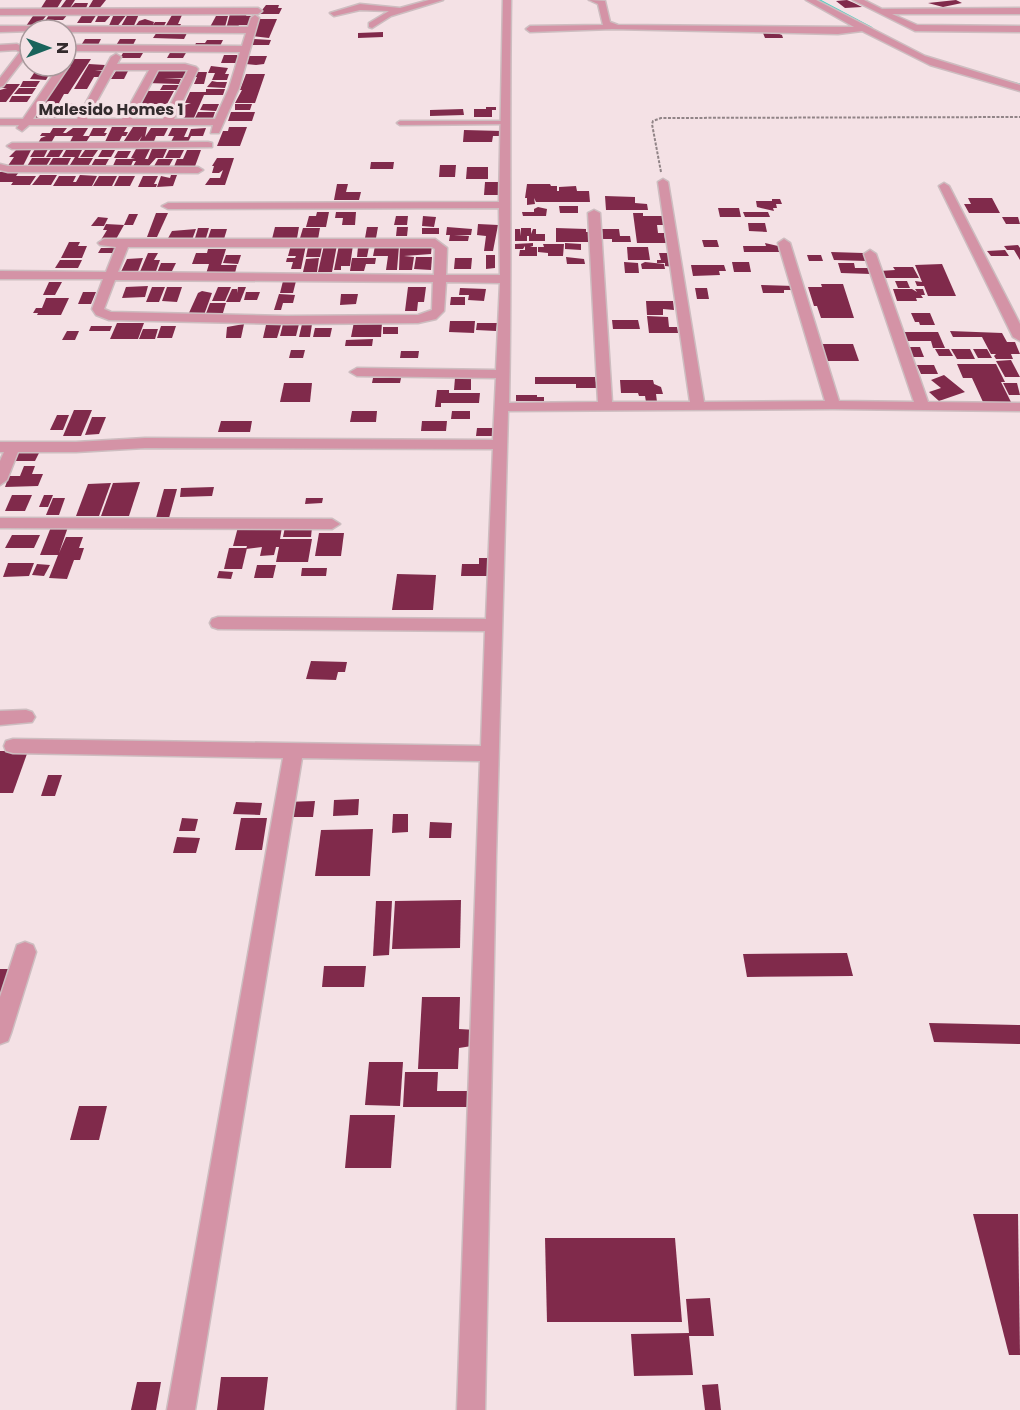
<svg xmlns="http://www.w3.org/2000/svg" width="1020" height="1410" viewBox="0 0 1020 1410" font-family="Poppins,sans-serif">
  <style>
    .lines { fill: none; stroke-linecap: round; stroke-linejoin: round }
    .stream { stroke: #46d3c3; stroke-width: 3 }
    .building { fill: #802a4b }
    .lane-casing { stroke: #cdbdc0; stroke-width: 3 }
    .street-casing { stroke: #cdbdc0; stroke-width: 3 }
    .path { stroke: #918487; stroke-width: 2; stroke-dasharray: 3 1.5; stroke-linecap: butt }
    .lane { fill: #d493a6; fill-rule: evenodd }
    .street { fill: #d493a6; fill-rule: evenodd }
    .labels { text-anchor: middle; stroke-width: 6; stroke-linejoin: round; paint-order: stroke }
    .far-neighbourhood-label { font-size: 16px; font-weight: bold; fill: #332b2d; stroke: #f4e1e5 }
  </style>
  <rect width="100%" height="100%" fill="#f4e1e5"/>
  <g class="lines">
    <g class="stream">
      <path d="M 818,0 L 871,28"/>
      <path d="M 1008,82 L 1020,85"/>
    </g>
  </g>
  <g class="building">
    <path d="M 46,0 L 62,0 L 56,10 L 52,10 L 53,8 L 41,8 Z"/>
    <path d="M 66,0 L 75,0 L 70,8 L 75,3 L 88,3 L 85,11 L 58,11 Z"/>
    <path d="M 93,0 L 106,0 L 98,10 L 87,10 Z"/>
    <path d="M 847,0 L 854,3 L 862,7 L 845,8 L 836,1 Z"/>
    <path d="M 956,0 L 962,3 L 943,7 L 928,3 Z"/>
    <path d="M 266,5 L 279,5 L 278,8 L 282,8 L 279,14 L 259,14 Z"/>
    <path d="M 57,13 L 68,14 L 63,20 L 48,20 L 43,27 L 26,26 L 33,16 L 46,16 L 42,21 L 45,21 L 49,15 Z"/>
    <path d="M 83,14 L 97,14 L 91,23 L 77,23 Z"/>
    <path d="M 99,14 L 112,14 L 105,22 L 95,22 Z"/>
    <path d="M 114,14 L 127,14 L 116,28 L 108,28 Z"/>
    <path d="M 128,14 L 139,14 L 133,28 L 120,28 Z"/>
    <path d="M 230,14 L 247,14 L 246,16 L 252,16 L 248,25 L 239,25 L 237,29 L 226,29 Z"/>
    <path d="M 172,15 L 182,15 L 178,24 L 181,24 L 180,26 L 165,27 Z"/>
    <path d="M 216,16 L 228,16 L 225,27 L 210,27 Z"/>
    <path d="M 145,19 L 154,22 L 153,25 L 155,22 L 166,22 L 163,28 L 134,28 L 139,21 Z"/>
    <path d="M 257,19 L 277,19 L 269,38 L 252,36 Z"/>
    <path d="M 157,32 L 167,33 L 187,33 L 184,39 L 153,38 Z"/>
    <path d="M 383,32 L 383,37 L 358,38 L 358,33 Z"/>
    <path d="M 763,33 L 777,33 L 782,35 L 783,38 L 765,38 Z"/>
    <path d="M 85,39 L 101,39 L 97,47 L 80,47 Z"/>
    <path d="M 120,39 L 136,39 L 132,47 L 115,47 Z"/>
    <path d="M 207,40 L 223,40 L 220,46 L 195,45 L 196,43 L 205,43 Z"/>
    <path d="M 250,40 L 254,39 L 271,40 L 269,45 L 251,45 L 252,43 L 249,43 Z"/>
    <path d="M 171,51 L 187,51 L 183,58 L 167,58 Z"/>
    <path d="M 123,53 L 143,53 L 140,58 L 120,58 Z"/>
    <path d="M 224,55 L 237,55 L 238,57 L 236,63 L 221,63 Z"/>
    <path d="M 248,56 L 267,56 L 264,64 L 256,65 L 246,64 Z"/>
    <path d="M 71,59 L 91,59 L 68,94 L 64,94 L 59,103 L 76,104 L 72,109 L 58,107 L 56,110 L 52,110 L 48,119 L 31,119 L 34,111 L 45,111 L 46,110 L 38,110 Z"/>
    <path d="M 89,64 L 105,65 L 103,70 L 95,70 L 104,71 L 100,77 L 94,77 L 87,89 L 74,89 Z"/>
    <path d="M 211,66 L 228,68 L 225,74 L 229,74 L 227,80 L 212,80 L 215,73 L 208,73 Z"/>
    <path d="M 187,70 L 184,78 L 164,79 L 181,79 L 179,84 L 147,83 L 156,71 Z"/>
    <path d="M 116,71 L 128,71 L 124,79 L 111,79 Z"/>
    <path d="M 193,72 L 207,72 L 204,84 L 194,84 L 197,77 L 190,77 Z"/>
    <path d="M 34,73 L 50,73 L 46,80 L 30,79 Z"/>
    <path d="M 246,74 L 265,74 L 255,103 L 235,103 L 242,90 L 240,90 Z"/>
    <path d="M 23,81 L 40,81 L 36,87 L 20,87 Z"/>
    <path d="M 212,81 L 217,82 L 227,82 L 225,88 L 207,87 Z"/>
    <path d="M 2,84 L 20,84 L 6,102 L 0,102 L 0,90 L 7,88 L 0,88 Z"/>
    <path d="M 163,85 L 179,85 L 177,90 L 160,90 Z"/>
    <path d="M 19,88 L 36,88 L 32,94 L 14,94 Z"/>
    <path d="M 206,89 L 225,89 L 223,95 L 204,95 L 193,120 L 178,120 L 180,116 L 177,116 L 181,114 L 185,105 L 191,103 L 185,103 L 190,92 L 206,92 Z"/>
    <path d="M 142,91 L 174,91 L 167,104 L 148,104 L 146,110 L 133,110 Z"/>
    <path d="M 12,96 L 31,96 L 27,102 L 9,102 Z"/>
    <path d="M 203,104 L 219,104 L 216,111 L 200,110 Z"/>
    <path d="M 235,104 L 252,104 L 250,110 L 235,110 Z"/>
    <path d="M 486,107 L 496,107 L 496,110 L 492,110 L 492,117 L 474,117 L 474,109 L 486,109 Z"/>
    <path d="M 463,109 L 464,115 L 430,116 L 430,110 Z"/>
    <path d="M 54,111 L 72,111 L 67,119 L 49,119 Z"/>
    <path d="M 198,112 L 215,112 L 213,118 L 195,118 Z"/>
    <path d="M 231,112 L 255,112 L 252,121 L 228,121 Z"/>
    <path d="M 112,127 L 127,127 L 124,132 L 128,132 L 126,136 L 122,136 L 118,144 L 104,144 Z"/>
    <path d="M 133,127 L 147,127 L 145,137 L 151,128 L 168,128 L 164,136 L 156,136 L 153,144 L 138,144 L 142,136 L 136,144 L 122,144 Z"/>
    <path d="M 229,127 L 247,127 L 240,146 L 217,146 L 223,131 L 228,131 Z"/>
    <path d="M 53,128 L 67,128 L 63,133 L 66,133 L 73,128 L 88,128 L 83,136 L 90,136 L 85,144 L 69,144 L 73,136 L 55,136 L 51,143 L 38,143 L 41,138 L 46,136 L 40,136 L 42,133 L 50,133 Z"/>
    <path d="M 93,128 L 107,128 L 104,133 L 107,133 L 105,136 L 89,136 Z"/>
    <path d="M 172,128 L 188,128 L 184,137 L 188,137 L 191,129 L 206,128 L 203,136 L 191,136 L 187,144 L 170,144 L 174,136 L 168,136 Z"/>
    <path d="M 464,130 L 502,131 L 502,136 L 493,136 L 492,142 L 463,142 Z"/>
    <path d="M 35,149 L 48,149 L 44,157 L 30,157 Z"/>
    <path d="M 51,149 L 64,149 L 59,157 L 46,157 Z"/>
    <path d="M 136,149 L 150,149 L 145,159 L 148,159 L 152,149 L 167,149 L 163,158 L 156,158 L 147,168 L 132,168 L 136,161 L 133,161 L 130,168 L 112,168 L 116,159 L 135,159 L 131,158 Z"/>
    <path d="M 16,150 L 31,150 L 22,168 L 7,167 L 14,157 L 9,157 Z"/>
    <path d="M 66,150 L 82,150 L 78,158 L 93,158 L 87,168 L 68,168 L 75,157 L 62,157 Z"/>
    <path d="M 85,150 L 98,150 L 93,157 L 80,157 Z"/>
    <path d="M 102,150 L 115,150 L 111,157 L 98,157 Z"/>
    <path d="M 169,150 L 184,150 L 180,158 L 165,158 Z"/>
    <path d="M 187,150 L 201,150 L 194,169 L 173,169 L 177,159 L 183,159 Z"/>
    <path d="M 118,151 L 131,151 L 127,158 L 114,158 Z"/>
    <path d="M 32,158 L 51,158 L 45,168 L 26,168 Z"/>
    <path d="M 53,158 L 71,158 L 66,168 L 47,168 Z"/>
    <path d="M 217,158 L 234,158 L 225,185 L 205,185 L 210,178 L 220,178 L 223,170 L 219,173 L 212,173 L 214,166 L 212,166 Z"/>
    <path d="M 95,159 L 109,159 L 104,168 L 90,168 Z"/>
    <path d="M 158,159 L 173,159 L 168,168 L 153,168 Z"/>
    <path d="M 371,162 L 394,162 L 393,169 L 370,169 Z"/>
    <path d="M 440,165 L 456,165 L 455,177 L 439,177 Z"/>
    <path d="M 467,167 L 488,167 L 488,179 L 466,179 Z"/>
    <path d="M 0,172 L 19,172 L 16,176 L 36,176 L 30,185 L 11,185 L 13,182 L 0,182 Z"/>
    <path d="M 40,175 L 57,175 L 51,185 L 32,185 Z"/>
    <path d="M 80,175 L 97,176 L 92,186 L 53,186 L 59,176 L 76,176 L 73,182 L 76,182 Z"/>
    <path d="M 171,175 L 177,175 L 173,186 L 157,187 L 161,176 L 170,178 Z"/>
    <path d="M 99,176 L 117,176 L 112,186 L 93,186 Z"/>
    <path d="M 119,176 L 135,176 L 130,186 L 114,186 Z"/>
    <path d="M 143,176 L 158,176 L 154,184 L 157,184 L 156,187 L 138,187 Z"/>
    <path d="M 485,182 L 501,182 L 501,195 L 484,195 Z"/>
    <path d="M 337,184 L 348,184 L 346,192 L 361,192 L 359,200 L 334,200 Z"/>
    <path d="M 527,184 L 550,184 L 551,186 L 557,186 L 557,191 L 559,191 L 559,187 L 576,186 L 577,191 L 589,191 L 590,202 L 536,202 L 534,198 L 535,204 L 527,205 L 527,198 L 525,198 Z"/>
    <path d="M 605,196 L 635,197 L 635,203 L 647,204 L 648,210 L 606,210 Z"/>
    <path d="M 968,198 L 992,198 L 1000,213 L 969,213 L 964,204 L 971,204 Z"/>
    <path d="M 772,199 L 780,199 L 782,204 L 776,204 L 777,208 L 773,208 L 774,211 L 757,207 L 756,201 L 772,201 Z"/>
    <path d="M 559,206 L 578,206 L 578,213 L 560,213 Z"/>
    <path d="M 538,207 L 547,209 L 546,216 L 523,216 L 522,212 L 534,212 L 534,209 Z"/>
    <path d="M 718,208 L 739,208 L 741,217 L 720,217 Z"/>
    <path d="M 317,212 L 329,212 L 326,227 L 306,227 L 309,216 L 316,216 Z"/>
    <path d="M 336,212 L 356,212 L 355,225 L 342,225 L 343,218 L 335,218 Z"/>
    <path d="M 743,212 L 768,212 L 770,217 L 745,217 Z"/>
    <path d="M 156,213 L 168,213 L 157,237 L 147,237 Z"/>
    <path d="M 633,213 L 643,213 L 643,216 L 662,216 L 664,225 L 657,225 L 658,233 L 664,233 L 665,239 L 670,239 L 670,243 L 637,243 Z"/>
    <path d="M 129,214 L 138,214 L 133,225 L 124,225 Z"/>
    <path d="M 396,216 L 408,216 L 407,225 L 394,225 Z"/>
    <path d="M 423,216 L 436,217 L 434,227 L 422,226 Z"/>
    <path d="M 98,217 L 108,218 L 104,226 L 91,226 Z"/>
    <path d="M 1002,217 L 1018,217 L 1020,224 L 1006,224 Z"/>
    <path d="M 748,223 L 765,223 L 767,232 L 749,231 Z"/>
    <path d="M 106,224 L 124,225 L 115,241 L 101,240 L 107,230 L 103,230 Z"/>
    <path d="M 478,224 L 498,225 L 493,251 L 484,251 L 486,236 L 477,235 Z"/>
    <path d="M 275,227 L 299,227 L 297,238 L 272,239 Z"/>
    <path d="M 367,227 L 378,227 L 376,238 L 365,238 Z"/>
    <path d="M 397,227 L 408,227 L 407,236 L 396,236 Z"/>
    <path d="M 447,227 L 472,229 L 471,235 L 454,235 L 469,236 L 468,241 L 449,241 L 450,235 L 446,235 Z"/>
    <path d="M 198,228 L 209,228 L 206,238 L 195,238 Z"/>
    <path d="M 303,228 L 320,228 L 318,239 L 300,238 Z"/>
    <rect x="422" y="228" width="17" height="6"/>
    <path d="M 521,228 L 531,228 L 531,234 L 533,229 L 536,229 L 536,234 L 545,234 L 545,241 L 529,241 L 529,236 L 527,236 L 527,241 L 515,241 L 515,229 L 520,229 L 521,236 Z"/>
    <path d="M 556,228 L 586,229 L 586,232 L 592,232 L 593,242 L 556,242 Z"/>
    <path d="M 196,229 L 192,240 L 167,240 L 172,231 Z"/>
    <path d="M 211,229 L 227,229 L 224,239 L 207,241 Z"/>
    <path d="M 602,229 L 619,229 L 620,236 L 630,236 L 631,242 L 612,242 L 612,239 L 603,239 Z"/>
    <path d="M 702,240 L 717,240 L 719,247 L 704,247 Z"/>
    <path d="M 69,242 L 80,242 L 78,246 L 87,246 L 82,258 L 61,258 Z"/>
    <path d="M 533,243 L 533,246 L 530,247 L 537,247 L 537,256 L 519,256 L 520,250 L 525,250 L 525,246 L 523,249 L 515,249 L 515,244 Z"/>
    <path d="M 565,243 L 581,244 L 581,250 L 565,249 Z"/>
    <path d="M 765,243 L 778,246 L 779,252 L 744,252 L 743,246 L 766,246 Z"/>
    <path d="M 432,244 L 431,254 L 404,256 L 414,257 L 412,270 L 399,270 L 400,246 Z"/>
    <path d="M 543,244 L 564,244 L 563,256 L 548,256 L 548,253 L 538,252 L 538,247 L 544,247 Z"/>
    <path d="M 291,245 L 306,245 L 301,269 L 291,269 L 293,262 L 286,262 L 287,258 L 295,258 L 296,256 L 288,256 Z"/>
    <path d="M 324,245 L 337,245 L 332,272 L 318,272 Z"/>
    <path d="M 339,245 L 353,245 L 350,266 L 341,266 L 341,270 L 334,270 Z"/>
    <path d="M 1018,245 L 1020,248 L 1020,260 L 1014,250 L 1007,250 L 1004,246 Z"/>
    <path d="M 375,246 L 399,246 L 397,270 L 386,270 L 388,256 L 373,256 Z"/>
    <path d="M 308,247 L 322,247 L 320,257 L 306,257 Z"/>
    <path d="M 358,247 L 369,247 L 367,257 L 357,257 Z"/>
    <path d="M 627,247 L 648,247 L 650,260 L 628,260 Z"/>
    <path d="M 101,248 L 116,248 L 114,253 L 98,253 Z"/>
    <path d="M 208,249 L 226,249 L 221,265 L 237,265 L 235,273 L 206,274 L 209,264 L 192,264 L 196,253 L 207,253 Z"/>
    <path d="M 1005,250 L 1009,256 L 991,256 L 987,251 Z"/>
    <path d="M 831,252 L 863,253 L 866,261 L 834,260 Z"/>
    <path d="M 148,253 L 158,253 L 154,260 L 160,260 L 155,274 L 139,274 Z"/>
    <path d="M 659,253 L 674,253 L 675,267 L 665,266 L 665,263 L 657,263 L 657,260 L 661,260 Z"/>
    <path d="M 226,255 L 241,255 L 238,264 L 223,263 Z"/>
    <path d="M 486,255 L 495,255 L 495,268 L 486,269 Z"/>
    <path d="M 807,255 L 821,255 L 823,261 L 809,261 Z"/>
    <path d="M 416,257 L 432,257 L 431,270 L 414,269 Z"/>
    <path d="M 566,257 L 584,259 L 585,264 L 567,264 Z"/>
    <path d="M 143,258 L 137,274 L 120,274 L 127,259 Z"/>
    <path d="M 319,258 L 317,272 L 303,272 L 306,259 Z"/>
    <path d="M 352,258 L 376,258 L 375,264 L 366,264 L 364,271 L 350,271 Z"/>
    <path d="M 455,258 L 472,258 L 471,269 L 454,269 Z"/>
    <path d="M 60,260 L 82,260 L 78,268 L 55,268 Z"/>
    <path d="M 624,262 L 638,263 L 639,273 L 625,273 Z"/>
    <path d="M 645,262 L 664,264 L 665,269 L 642,269 L 641,264 Z"/>
    <path d="M 732,262 L 749,262 L 751,272 L 734,272 Z"/>
    <path d="M 161,263 L 176,263 L 171,273 L 157,273 Z"/>
    <path d="M 838,263 L 854,263 L 855,268 L 869,268 L 871,274 L 841,273 Z"/>
    <path d="M 942,264 L 956,296 L 928,296 L 924,286 L 917,286 L 915,281 L 922,282 L 915,265 Z"/>
    <path d="M 691,265 L 724,265 L 726,271 L 719,271 L 720,275 L 693,276 Z"/>
    <path d="M 893,267 L 913,267 L 919,278 L 884,278 L 880,271 L 895,270 Z"/>
    <path d="M 283,281 L 296,281 L 293,293 L 280,293 Z"/>
    <path d="M 895,281 L 907,281 L 910,288 L 898,288 Z"/>
    <path d="M 49,282 L 62,282 L 55,295 L 43,295 Z"/>
    <path d="M 821,284 L 843,284 L 854,318 L 821,318 L 817,306 L 814,306 L 808,287 L 822,287 Z"/>
    <path d="M 761,285 L 794,286 L 795,290 L 784,290 L 784,293 L 763,293 Z"/>
    <path d="M 148,286 L 145,297 L 122,298 L 126,287 Z"/>
    <path d="M 152,287 L 165,287 L 159,302 L 146,302 Z"/>
    <path d="M 167,287 L 182,287 L 177,302 L 162,301 Z"/>
    <path d="M 218,287 L 231,287 L 225,301 L 212,301 Z"/>
    <path d="M 238,287 L 246,287 L 240,302 L 226,302 L 232,289 L 237,289 L 237,293 Z"/>
    <path d="M 408,287 L 426,287 L 424,302 L 418,302 L 417,311 L 405,311 Z"/>
    <path d="M 460,288 L 486,289 L 484,301 L 468,300 L 469,295 L 459,295 Z"/>
    <path d="M 695,288 L 707,288 L 709,299 L 697,299 Z"/>
    <path d="M 893,289 L 912,289 L 917,292 L 915,289 L 923,289 L 925,295 L 921,295 L 923,298 L 916,298 L 917,301 L 897,301 Z"/>
    <path d="M 202,291 L 212,293 L 204,315 L 188,315 L 198,293 Z"/>
    <path d="M 83,292 L 96,292 L 91,304 L 78,304 Z"/>
    <path d="M 246,292 L 260,292 L 257,300 L 244,300 Z"/>
    <path d="M 279,294 L 295,295 L 293,303 L 283,303 L 281,310 L 274,310 Z"/>
    <path d="M 341,294 L 358,294 L 356,304 L 340,305 Z"/>
    <path d="M 451,297 L 465,297 L 465,305 L 450,305 Z"/>
    <path d="M 46,298 L 69,298 L 61,315 L 37,315 L 38,313 L 33,313 L 36,308 L 42,308 Z"/>
    <path d="M 646,301 L 673,301 L 674,310 L 663,309 L 663,315 L 647,315 Z"/>
    <path d="M 210,303 L 226,303 L 222,316 L 205,316 Z"/>
    <path d="M 911,313 L 930,313 L 935,325 L 920,325 L 919,322 L 915,322 Z"/>
    <path d="M 647,316 L 668,317 L 669,327 L 677,327 L 678,333 L 649,333 Z"/>
    <path d="M 612,320 L 638,320 L 640,329 L 613,329 Z"/>
    <path d="M 450,321 L 475,321 L 474,333 L 449,332 Z"/>
    <path d="M 354,322 L 382,322 L 381,337 L 351,337 Z"/>
    <path d="M 117,323 L 144,323 L 138,339 L 110,339 Z"/>
    <path d="M 477,323 L 497,323 L 496,331 L 476,330 Z"/>
    <path d="M 244,324 L 241,338 L 226,338 L 227,327 Z"/>
    <path d="M 283,324 L 299,324 L 296,336 L 280,336 Z"/>
    <path d="M 302,324 L 312,324 L 310,337 L 299,337 Z"/>
    <path d="M 266,325 L 281,325 L 277,338 L 263,338 Z"/>
    <path d="M 91,326 L 112,326 L 110,331 L 89,331 Z"/>
    <path d="M 161,326 L 176,326 L 172,338 L 157,338 Z"/>
    <rect x="383" y="327" width="15" height="7"/>
    <path d="M 315,328 L 332,328 L 330,337 L 313,337 Z"/>
    <path d="M 143,329 L 158,329 L 155,339 L 139,339 Z"/>
    <path d="M 67,331 L 79,331 L 75,340 L 62,340 Z"/>
    <path d="M 950,331 L 1002,333 L 1007,342 L 1015,342 L 1020,354 L 1011,354 L 1013,359 L 996,359 L 994,356 L 996,354 L 991,354 L 982,337 L 953,337 Z"/>
    <path d="M 902,332 L 938,332 L 945,348 L 933,348 L 931,341 L 906,341 Z"/>
    <path d="M 373,339 L 372,346 L 345,346 L 346,340 Z"/>
    <path d="M 822,344 L 853,344 L 859,361 L 827,361 Z"/>
    <path d="M 906,347 L 920,347 L 924,357 L 910,357 Z"/>
    <path d="M 935,349 L 949,349 L 953,356 L 939,356 Z"/>
    <path d="M 951,349 L 970,349 L 975,359 L 957,359 Z"/>
    <path d="M 973,349 L 987,349 L 992,358 L 978,358 Z"/>
    <path d="M 291,350 L 305,350 L 303,358 L 289,358 Z"/>
    <path d="M 401,351 L 419,351 L 418,358 L 400,358 Z"/>
    <path d="M 1011,360 L 1020,377 L 1005,377 L 996,361 Z"/>
    <path d="M 957,364 L 996,364 L 1005,382 L 1001,382 L 1011,402 L 983,402 L 972,378 L 963,378 Z"/>
    <path d="M 917,365 L 934,365 L 938,374 L 921,374 Z"/>
    <path d="M 944,375 L 965,392 L 939,401 L 929,392 L 941,388 L 931,380 Z"/>
    <path d="M 535,377 L 595,377 L 597,388 L 576,388 L 576,384 L 535,384 Z"/>
    <path d="M 373,378 L 401,378 L 400,383 L 372,383 Z"/>
    <path d="M 455,378 L 471,378 L 471,390 L 454,390 Z"/>
    <path d="M 620,380 L 653,380 L 654,384 L 661,387 L 663,394 L 656,394 L 657,402 L 646,402 L 645,396 L 639,396 L 638,393 L 621,393 Z"/>
    <path d="M 284,383 L 312,383 L 310,402 L 280,402 Z"/>
    <path d="M 1003,383 L 1017,383 L 1020,395 L 1009,395 Z"/>
    <path d="M 437,390 L 449,390 L 449,393 L 480,393 L 479,403 L 441,403 L 441,407 L 435,407 Z"/>
    <path d="M 516,395 L 537,395 L 537,397 L 544,397 L 544,401 L 516,401 Z"/>
    <path d="M 74,410 L 92,410 L 81,436 L 63,436 Z"/>
    <path d="M 352,411 L 377,411 L 376,422 L 350,422 Z"/>
    <path d="M 452,411 L 470,411 L 470,419 L 451,419 Z"/>
    <path d="M 57,415 L 69,415 L 63,430 L 50,430 Z"/>
    <path d="M 92,417 L 106,417 L 99,434 L 85,435 Z"/>
    <path d="M 221,421 L 252,421 L 250,432 L 218,432 Z"/>
    <path d="M 422,421 L 447,421 L 446,431 L 421,431 Z"/>
    <path d="M 477,428 L 495,428 L 494,436 L 476,436 Z"/>
    <path d="M 19,451 L 40,451 L 35,461 L 14,461 Z"/>
    <path d="M 24,466 L 35,466 L 32,474 L 43,474 L 38,486 L 5,487 L 9,476 L 20,476 Z"/>
    <path d="M 140,482 L 129,516 L 101,516 L 113,483 Z"/>
    <path d="M 111,483 L 99,516 L 76,516 L 88,484 Z"/>
    <path d="M 214,487 L 212,496 L 180,497 L 181,488 Z"/>
    <path d="M 164,489 L 177,489 L 169,518 L 156,518 Z"/>
    <path d="M 12,495 L 32,495 L 25,511 L 5,511 Z"/>
    <path d="M 44,495 L 53,495 L 48,507 L 39,507 Z"/>
    <path d="M 53,498 L 65,498 L 59,515 L 46,515 Z"/>
    <path d="M 306,498 L 323,498 L 322,503 L 305,504 Z"/>
    <path d="M 51,527 L 68,527 L 59,553 L 66,537 L 83,537 L 79,548 L 84,548 L 80,560 L 74,560 L 67,579 L 49,578 L 58,555 L 40,555 Z"/>
    <path d="M 238,527 L 282,527 L 280,539 L 312,539 L 308,562 L 276,562 L 279,547 L 276,547 L 274,555 L 260,556 L 262,547 L 246,549 L 247,546 L 233,546 Z"/>
    <path d="M 285,527 L 312,527 L 311,537 L 283,537 Z"/>
    <path d="M 319,533 L 344,533 L 341,556 L 315,556 Z"/>
    <path d="M 12,535 L 40,535 L 34,548 L 5,548 Z"/>
    <path d="M 229,548 L 247,548 L 242,569 L 224,569 Z"/>
    <path d="M 479,558 L 493,558 L 493,576 L 461,576 L 462,564 L 479,564 Z"/>
    <path d="M 8,563 L 34,563 L 29,576 L 3,577 Z"/>
    <path d="M 37,564 L 50,565 L 44,576 L 32,575 Z"/>
    <path d="M 257,565 L 276,565 L 273,578 L 254,578 Z"/>
    <path d="M 302,568 L 327,568 L 326,576 L 301,576 Z"/>
    <path d="M 219,571 L 233,572 L 231,579 L 217,578 Z"/>
    <path d="M 397,574 L 436,575 L 433,610 L 392,610 Z"/>
    <path d="M 311,661 L 347,662 L 345,672 L 338,672 L 336,680 L 306,679 Z"/>
    <path d="M 0,751 L 28,751 L 13,793 L 0,793 Z"/>
    <path d="M 48,775 L 62,775 L 55,796 L 41,796 Z"/>
    <path d="M 359,799 L 358,815 L 333,816 L 334,800 Z"/>
    <path d="M 315,801 L 313,817 L 284,817 L 286,802 Z"/>
    <path d="M 236,802 L 262,803 L 260,815 L 233,814 Z"/>
    <path d="M 393,814 L 408,814 L 408,832 L 392,833 Z"/>
    <path d="M 182,818 L 198,819 L 195,831 L 179,831 Z"/>
    <path d="M 241,818 L 267,818 L 262,850 L 235,850 Z"/>
    <path d="M 430,822 L 452,823 L 451,838 L 429,838 Z"/>
    <path d="M 373,829 L 370,876 L 315,876 L 321,830 Z"/>
    <path d="M 177,837 L 200,838 L 196,853 L 173,853 Z"/>
    <path d="M 461,900 L 460,948 L 392,949 L 395,901 Z"/>
    <path d="M 376,901 L 392,901 L 389,955 L 373,956 Z"/>
    <path d="M 847,953 L 853,976 L 747,977 L 743,954 Z"/>
    <path d="M 324,966 L 366,966 L 364,987 L 322,987 Z"/>
    <path d="M 0,969 L 17,969 L 0,998 Z"/>
    <path d="M 422,997 L 460,997 L 459,1029 L 476,1030 L 478,1045 L 459,1048 L 458,1069 L 418,1069 Z"/>
    <path d="M 929,1023 L 1020,1025 L 1020,1044 L 934,1042 Z"/>
    <path d="M 369,1062 L 403,1062 L 400,1106 L 365,1105 Z"/>
    <path d="M 405,1072 L 438,1072 L 437,1091 L 472,1091 L 472,1107 L 403,1107 Z"/>
    <path d="M 79,1106 L 107,1106 L 99,1140 L 70,1140 Z"/>
    <path d="M 350,1115 L 395,1115 L 391,1168 L 345,1168 Z"/>
    <path d="M 973,1214 L 1018,1214 L 1020,1355 L 1009,1355 Z"/>
    <path d="M 545,1238 L 675,1238 L 682,1322 L 547,1322 Z"/>
    <path d="M 710,1298 L 714,1336 L 689,1336 L 693,1375 L 634,1376 L 631,1334 L 689,1333 L 686,1299 Z"/>
    <path d="M 221,1377 L 268,1377 L 264,1410 L 217,1410 Z"/>
    <path d="M 137,1382 L 161,1382 L 156,1410 L 131,1410 Z"/>
    <path d="M 718,1384 L 721,1410 L 705,1410 L 702,1385 Z"/>
  </g>
  <g class="lines">
    <defs>
      <path id="lane" d="M 505,121 L 508,123 L 507,124 L 400,125 L 397,123 L 400,121 Z"/>
      <g id="street">
        <path d="M 429,0 L 443,0 L 391,16 L 372,28 L 369,27 L 369,23 L 389,11 L 360,10 L 334,16 L 330,13 L 360,4 L 400,8 Z"/>
        <path d="M 503,0 L 511,0 C 509,134 512,269 509,403 L 598,402 L 588,213 L 594,210 L 600,213 L 612,402 L 690,402 L 658,182 L 663,179 L 668,182 L 704,402 L 825,401 L 778,243 L 784,239 L 790,243 L 839,401 L 914,402 L 864,254 L 870,250 L 876,254 L 928,402 L 1020,403 L 1020,411 L 833,409 L 508,411 L 496,857 L 485,1410 L 457,1410 L 480,761 L 302,758 L 195,1410 L 167,1410 L 283,758 L 13,753 L 6,751 L 4,746 L 6,741 L 13,739 L 481,746 L 485,631 L 218,629 L 212,627 L 210,623 L 212,619 L 218,617 L 486,619 L 493,449 L 145,448 L 76,452 L 18,452 L 7,480 L 0,485 L 0,461 L 4,452 L 0,452 L 0,442 L 76,442 L 145,438 L 493,440 L 496,378 L 357,376 L 350,372 L 357,368 L 496,370 L 500,283 L 446,282 L 444,311 L 436,319 L 418,323 L 286,324 L 109,320 L 96,315 L 92,309 L 103,279 L 0,279 L 0,271 L 106,272 L 116,247 L 100,245 L 98,243 L 104,239 L 435,239 L 447,248 L 446,275 L 500,275 L 499,208 L 168,209 L 162,206 L 168,203 L 499,202 ZM 128,247 L 432,247 L 435,249 L 434,275 L 118,272 ZM 115,280 L 433,282 L 432,310 L 418,315 L 286,316 L 111,312 L 104,309 Z"/>
        <path d="M 589,0 L 605,1 L 610,22 L 618,25 L 854,27 L 806,0 L 816,0 L 925,56 L 1020,85 L 1020,91 L 930,65 L 862,31 L 838,34 L 612,29 L 530,32 L 526,29 L 530,26 L 603,25 L 598,4 Z"/>
        <path d="M 853,0 L 864,0 L 882,9 L 1020,8 L 1020,14 L 892,14 L 917,25 L 1020,26 L 1020,32 L 915,31 Z"/>
        <path d="M 0,9 L 258,8 L 262,11 L 258,14 L 0,15 Z"/>
        <path d="M 255,15 L 259,18 L 239,88 L 219,133 L 211,133 L 213,125 L 29,125 L 22,131 L 17,128 L 19,125 L 0,125 L 0,119 L 23,119 L 59,66 L 66,66 L 66,64 L 69,66 L 33,119 L 77,119 L 111,57 L 116,54 L 121,57 L 117,64 L 185,64 L 196,67 L 198,69 L 174,119 L 215,119 L 229,88 L 240,52 L 77,51 L 72,48 L 77,45 L 242,46 L 246,33 L 66,32 L 66,30 L 0,32 L 0,26 L 248,27 L 251,18 ZM 114,70 L 149,70 L 122,119 L 87,119 ZM 158,70 L 188,70 L 163,119 L 132,119 Z"/>
        <path d="M 17,44 L 30,51 L 3,86 L 0,87 L 0,78 L 20,52 L 16,50 L 0,51 L 0,45 Z"/>
        <path d="M 208,142 L 212,143 L 212,147 L 12,149 L 7,146 L 12,143 Z"/>
        <path d="M 0,164 L 8,166 L 198,167 L 203,170 L 198,173 L 8,172 L 0,170 Z"/>
        <path d="M 944,183 L 949,186 L 1020,324 L 1020,341 L 1013,337 L 939,186 Z"/>
        <path d="M 0,518 L 332,519 L 340,524 L 332,529 L 0,528 Z"/>
        <path d="M 26,710 L 32,712 L 35,717 L 32,722 L 0,725 L 0,711 Z"/>
        <path d="M 25,942 L 33,945 L 36,952 L 11,1033 L 8,1041 L 0,1044 L 0,997 L 17,945 Z"/>
      </g>
    </defs>
    <use href="#lane" class="lane-casing"/>
    <use href="#street" class="street-casing"/>
    <path class="path" d="M 661,172 L 652,124 L 653,121 L 661,118 L 1020,117"/>
    <use href="#lane" class="lane"/>
    <use href="#street" class="street"/>
  </g>
  <g class="labels">
    <g class="far-neighbourhood-label">
      <text x="111" y="115">Malesido Homes 1</text>
    </g>
  </g>
  <g transform="translate(48 48) rotate(90)"><circle r="28" fill="#f4e1e5" stroke="#a7989b" stroke-width="1.5"/>
  <path d="M0-4.5L10 22L0 15L-10 22Z" fill="#1a645c"/>
  <text y="-9" font-size="16" font-weight="bold" text-anchor="middle" fill="#332b2d">N</text>
  </g>
</svg>
